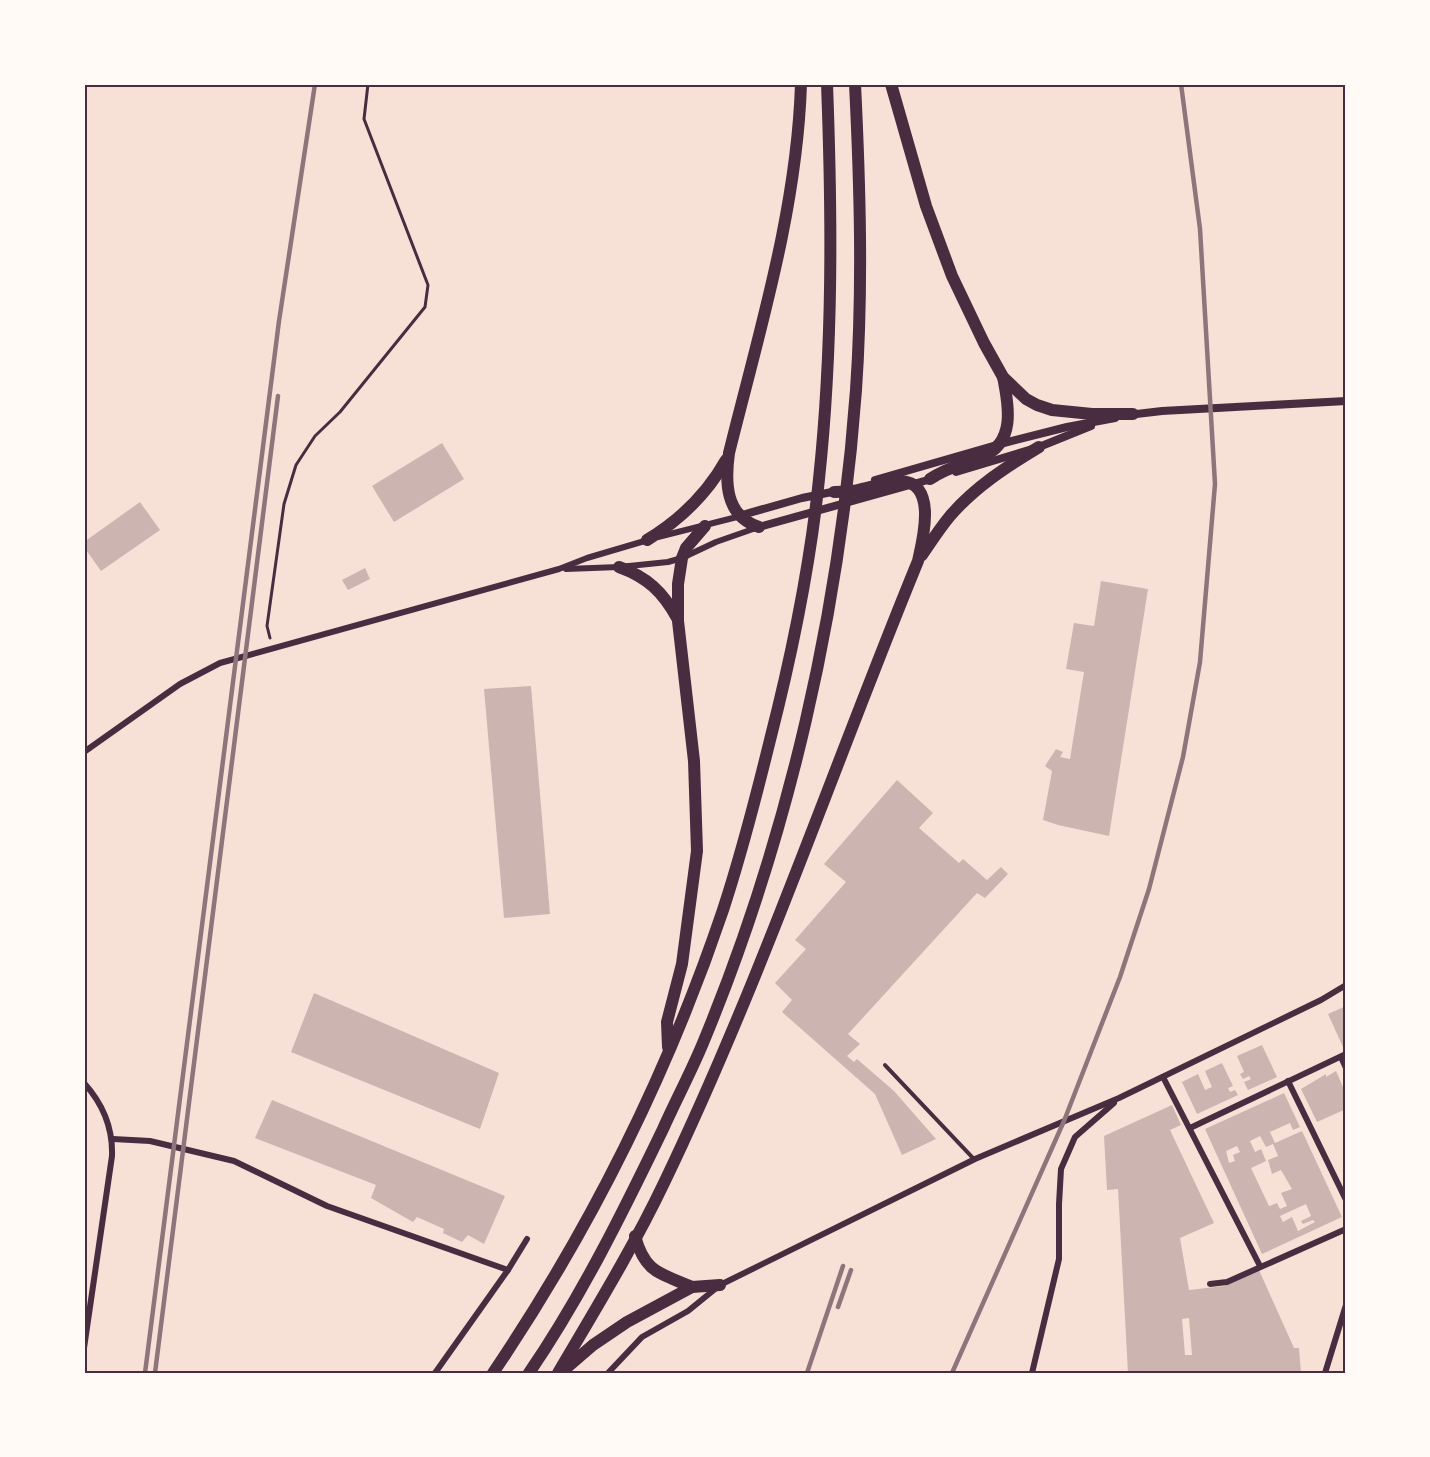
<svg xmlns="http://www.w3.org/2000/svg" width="1430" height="1457" viewBox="0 0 1430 1457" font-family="'Space Grotesk',sans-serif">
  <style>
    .building { fill: #ccb4b1; fill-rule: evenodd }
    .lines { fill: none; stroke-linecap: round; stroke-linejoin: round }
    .path { stroke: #4a2c40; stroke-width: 3 }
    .service { stroke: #4a2c40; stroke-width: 4 }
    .minor { stroke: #4a2c40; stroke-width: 6 }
    .tertiary { stroke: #4a2c40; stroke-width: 8 }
    .motorway { stroke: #4a2c40; stroke-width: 12 }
    .rail { stroke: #8f747c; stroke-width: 4.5 }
    .neatline { fill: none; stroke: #4a2c40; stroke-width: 2 }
  </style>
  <rect width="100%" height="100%" fill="#f7e1d7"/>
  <g class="building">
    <path d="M 442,443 L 464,479 L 394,522 L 372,486 Z"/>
    <path d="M 140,502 L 160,530 L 101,571 L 84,547 L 84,542 Z"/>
    <path d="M 365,568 L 370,579 L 348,590 L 342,580 Z"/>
    <path d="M 1101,581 L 1148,589 L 1109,836 L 1058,825 L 1043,820 L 1052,771 L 1045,766 L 1056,749 L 1063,752 L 1060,757 L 1070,759 L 1084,672 L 1066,669 L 1074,623 L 1094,626 Z"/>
    <path d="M 531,686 L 550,914 L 504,918 L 484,689 Z"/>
    <path d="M 897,780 L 933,813 L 919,828 L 959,863 L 963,859 L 987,880 L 1001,867 L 1008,874 L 985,898 L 977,893 L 848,1034 L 860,1044 L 847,1056 L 854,1062 L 857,1059 L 894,1091 L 936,1139 L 902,1155 L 875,1094 L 782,1012 L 792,1000 L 775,983 L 806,949 L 795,940 L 846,882 L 824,864 Z"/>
    <path d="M 314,993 L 499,1073 L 480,1129 L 291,1052 Z"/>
    <path d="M 1346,1006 L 1346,1045 L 1343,1047 L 1328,1014 Z"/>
    <path d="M 1262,1045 L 1277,1077 L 1248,1090 L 1244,1082 L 1251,1079 L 1249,1076 L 1243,1079 L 1240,1074 L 1244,1072 L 1237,1056 Z"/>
    <path d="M 1222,1063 L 1233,1086 L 1228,1088 L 1230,1092 L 1235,1090 L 1238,1095 L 1197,1114 L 1182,1082 L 1198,1074 L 1205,1090 L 1212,1087 L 1205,1071 Z"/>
    <path d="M 1336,1071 L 1346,1094 L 1346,1109 L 1317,1122 L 1301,1089 L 1326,1074 L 1326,1077 Z"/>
    <path d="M 1284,1093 L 1300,1127 L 1293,1130 L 1290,1123 L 1270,1132 L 1275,1143 L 1302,1131 L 1342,1217 L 1262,1254 L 1205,1129 ZM 1260,1136 L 1266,1147 L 1273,1144 L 1278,1156 L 1268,1160 L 1272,1174 L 1281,1170 L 1292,1189 L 1281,1193 L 1287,1206 L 1280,1209 L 1277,1203 L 1269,1206 L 1251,1168 L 1266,1161 L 1261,1149 L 1255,1152 L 1250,1141 ZM 1237,1146 L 1240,1152 L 1233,1155 L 1235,1161 L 1229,1163 L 1226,1151 ZM 1306,1204 L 1311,1216 L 1301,1221 L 1303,1224 L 1313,1220 L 1315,1222 L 1298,1231 L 1292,1217 L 1283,1222 L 1280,1216 Z"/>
    <path d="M 272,1100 L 505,1196 L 484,1244 L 468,1235 L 462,1242 L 443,1233 L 444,1229 L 417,1217 L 413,1222 L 371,1198 L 376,1185 L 255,1138 Z"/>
    <path d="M 1172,1105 L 1181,1125 L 1170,1130 L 1214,1223 L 1180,1238 L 1189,1290 L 1224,1286 L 1259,1270 L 1294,1348 L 1299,1348 L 1301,1373 L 1128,1373 L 1118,1189 L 1107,1190 L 1104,1136 ZM 1189,1318 L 1192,1355 L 1185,1355 L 1182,1319 Z"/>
  </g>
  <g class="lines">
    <path class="path" d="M 270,638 L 267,626 L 284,504 L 296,465 L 315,436 L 340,412 L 425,307 L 428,285 L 364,119 L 368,84"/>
    <path class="service" d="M 885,1065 L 974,1159"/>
    <g class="minor">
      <path d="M 658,537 L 741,516"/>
      <path d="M 566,569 L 619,567 L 668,562 L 682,558 L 716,542 L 756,528"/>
      <path d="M 84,752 L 180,684 L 220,663 L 559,569 L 587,558 L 648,540"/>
      <path d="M 1341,1057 L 1346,1068"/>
      <path d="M 1163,1077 L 1260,1266"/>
      <path d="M 1288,1081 L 1346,1200"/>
      <path d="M 84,1083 C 103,1104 113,1128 112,1156 L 84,1348"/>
      <path d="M 1190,1128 L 1346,1054"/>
      <path d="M 113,1139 L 150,1141 L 234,1161 L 327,1206 L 508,1270"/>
      <path d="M 1210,1284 L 1227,1282 L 1346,1229"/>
      <path d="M 435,1373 L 508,1270 L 527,1239"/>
      <path d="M 608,1373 L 642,1337 L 688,1311 L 720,1285 L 975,1159 L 1119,1098 L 1321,1000 L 1346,985"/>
      <path d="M 1032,1373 L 1059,1259 L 1059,1204 L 1061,1169 L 1075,1137 L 1114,1103"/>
      <path d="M 1325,1373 L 1346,1305"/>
    </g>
    <g class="tertiary">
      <path d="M 1128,415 L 1162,411 L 1346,401"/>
      <path d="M 956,472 L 1039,447 L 1091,426"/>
      <path d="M 875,480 L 1000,444 L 1067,427 L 1115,418"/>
      <path d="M 742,515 L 802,498 L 837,491"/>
      <path d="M 759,527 L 935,478"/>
    </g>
    <g class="motorway">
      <path d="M 891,84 L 926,206 L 952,276 L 984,343 L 1003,377 L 1026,399 L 1037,405 L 1052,410 L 1092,414 L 1133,414"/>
      <path d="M 930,479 C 946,468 963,464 981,457 C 1016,444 1009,406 1003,377"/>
      <path d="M 759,527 C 725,516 725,482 729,453 C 759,332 797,210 801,84"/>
      <path d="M 647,540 C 680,520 707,494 726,460"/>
      <path d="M 922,555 C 931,542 940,528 950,516 C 975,487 1006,467 1039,447"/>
      <path d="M 619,567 C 647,577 663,592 677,618"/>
      <path d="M 668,1047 L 667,1022 L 682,964 L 697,851 L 694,761 L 678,621 L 678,584 L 682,558 L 686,548 L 705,526"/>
      <path d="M 635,1236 C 645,1273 660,1273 692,1287"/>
      <path d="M 564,1370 L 593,1345 L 627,1322 L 692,1287 L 720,1285"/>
      <path d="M 493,1373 C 589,1231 668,1073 723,910 C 741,855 756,797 770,740 C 792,654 810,567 819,479 C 833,347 832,216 827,84"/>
      <path d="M 529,1373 C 581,1297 623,1212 663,1129 C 676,1100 691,1072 703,1043 C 788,838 840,611 856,390 C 863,288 860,186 855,84"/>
      <path d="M 558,1373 C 595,1310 633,1248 664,1183 C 761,981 833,768 918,561 C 923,539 938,481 899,481 C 887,481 874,487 862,489 C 853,492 844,492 834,492"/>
    </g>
    <g class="rail">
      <path d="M 838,1307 L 851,1270"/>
      <path d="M 145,1373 L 279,321 L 315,84"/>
      <path d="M 155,1373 L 278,396"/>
      <path d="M 807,1373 L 843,1266"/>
      <path d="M 952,1373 L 1064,1121 L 1120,977 L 1149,889 L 1183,757 L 1200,662 L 1215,484 L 1200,229 L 1181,84"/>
    </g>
  </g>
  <rect width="1430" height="1457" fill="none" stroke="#fffaf5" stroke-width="171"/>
  <rect x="86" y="86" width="1258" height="1286" class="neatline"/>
</svg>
